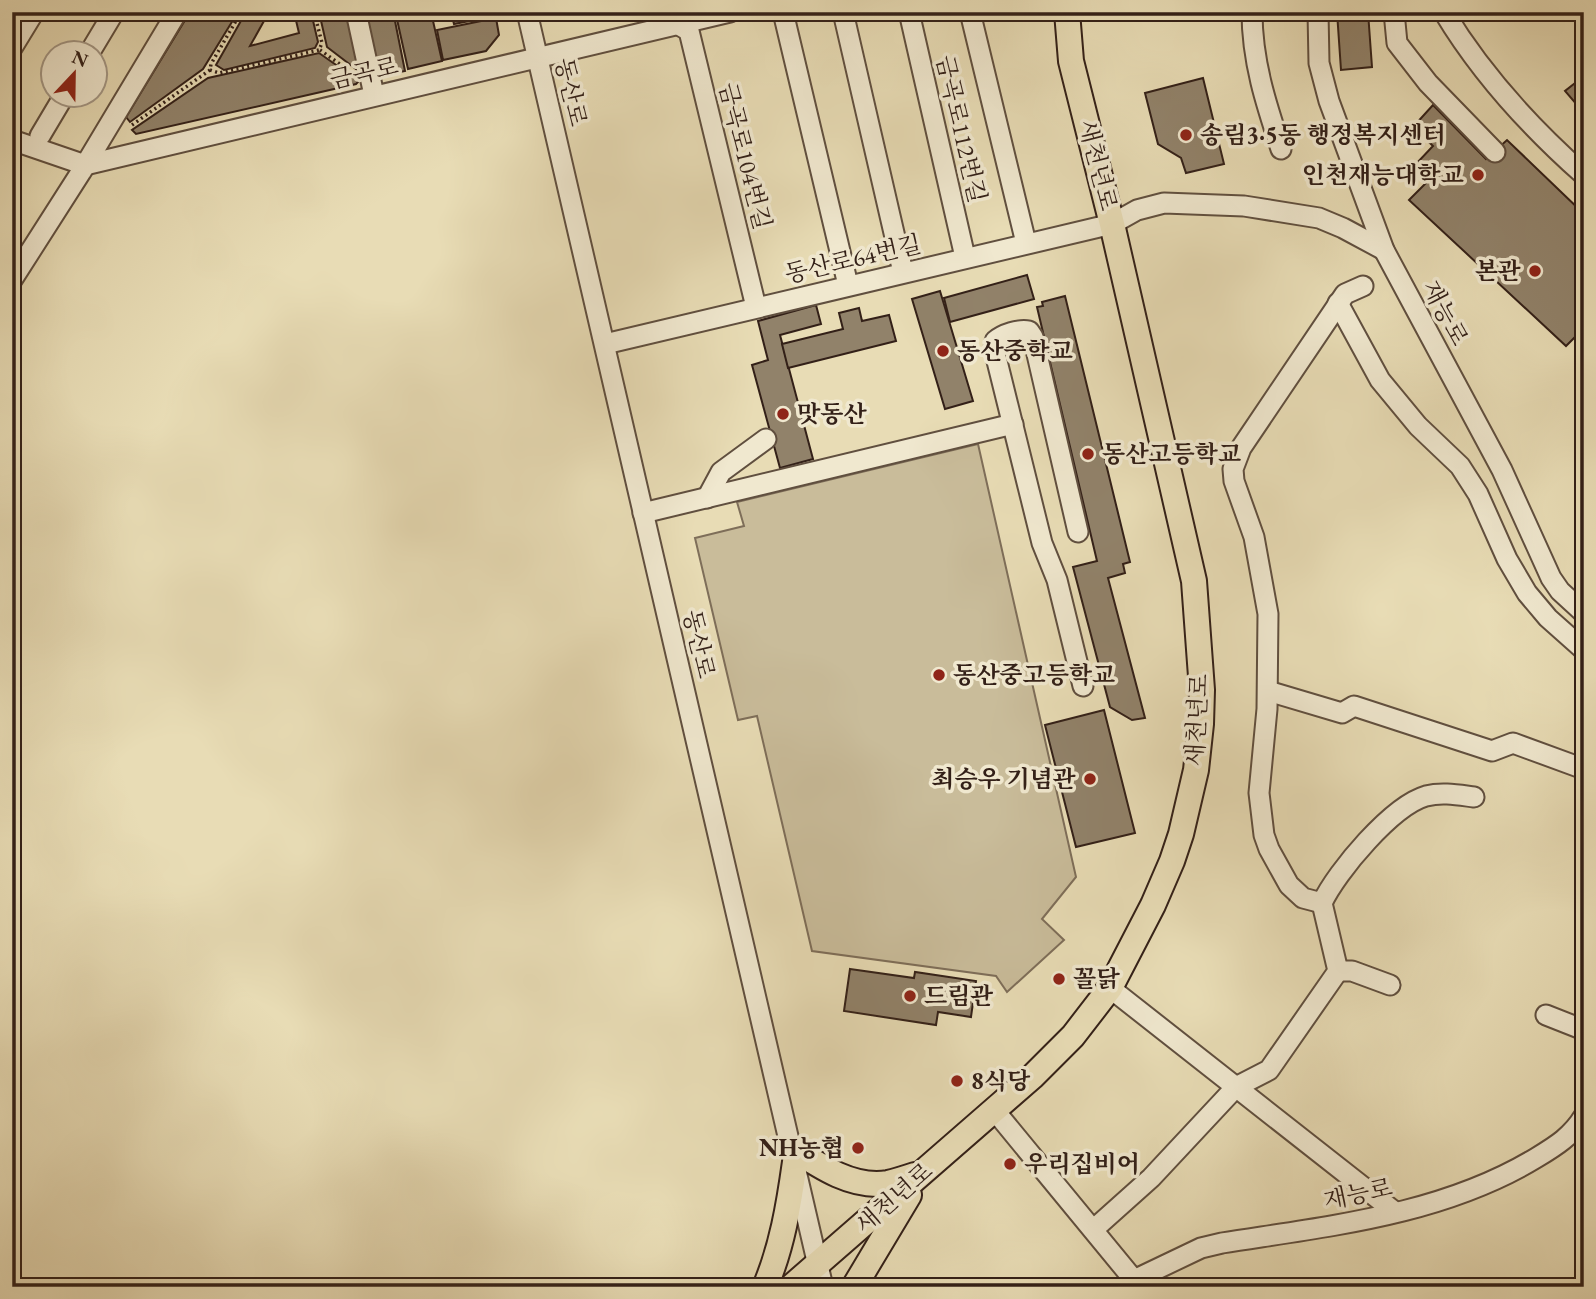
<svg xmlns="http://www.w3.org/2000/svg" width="1596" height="1299" viewBox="0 0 1596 1299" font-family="'EB Garamond','Noto Serif KR',serif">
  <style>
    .green { fill: #c9bc9a; stroke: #7e6e59; stroke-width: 2 }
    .building { fill: #91826a; stroke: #332018; stroke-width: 2 }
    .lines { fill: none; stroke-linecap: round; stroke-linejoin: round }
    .minor-casing { stroke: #604f3f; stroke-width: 23 }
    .major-casing { stroke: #332018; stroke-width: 28 }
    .path { stroke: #332018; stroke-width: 3.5; stroke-dasharray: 2 3.5; stroke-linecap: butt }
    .minor { stroke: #f0e8cf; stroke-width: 19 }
    .major { stroke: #e8dcb5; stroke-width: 24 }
    .poi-dot { fill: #8f2418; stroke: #f0e8cf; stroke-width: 2.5 }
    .labels { text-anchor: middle; stroke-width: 7; stroke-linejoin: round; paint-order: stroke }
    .street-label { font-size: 24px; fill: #332018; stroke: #f0e8cf }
    .poi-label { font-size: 24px; font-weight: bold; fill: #332018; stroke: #f0e8cf; text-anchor: start }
  </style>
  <rect width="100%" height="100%" fill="#e8dcb5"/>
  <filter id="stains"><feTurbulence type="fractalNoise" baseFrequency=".00286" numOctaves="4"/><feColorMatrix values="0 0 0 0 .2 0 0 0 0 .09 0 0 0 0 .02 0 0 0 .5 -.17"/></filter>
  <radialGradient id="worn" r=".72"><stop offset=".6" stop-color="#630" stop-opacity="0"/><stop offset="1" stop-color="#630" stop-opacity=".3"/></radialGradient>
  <path class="green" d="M 978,444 L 1076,877 L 1042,919 L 1064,940 L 1007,992 L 996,976 L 812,951 L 757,716 L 738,720 L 695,538 L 744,526 L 737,502 Z"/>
  <g class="building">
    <path d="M 190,12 L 238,12 L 203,69 L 130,122 L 126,117 Z"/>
    <path d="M 246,12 L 269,12 L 250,46 L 299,33 L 294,12 L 311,12 L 318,42 L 315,48 L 224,70 L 216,65 Z"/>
    <path d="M 319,12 L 350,12 L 365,76 L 327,47 Z"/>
    <path d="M 370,12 L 395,12 L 372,18 Z"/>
    <path d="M 409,12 L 431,12 L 442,61 L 408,69 L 396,15 Z"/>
    <path d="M 451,12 L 484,12 L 485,18 L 454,24 Z"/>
    <path d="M 1337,12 L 1368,12 L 1372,67 L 1341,70 Z"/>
    <path d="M 394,16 L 405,71 L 390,74 L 374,65 L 365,21 Z"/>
    <path d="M 496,18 L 499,35 L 486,51 L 443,60 L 437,30 Z"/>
    <path d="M 319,53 L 359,81 L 356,84 L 136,134 L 132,130 L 208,78 Z"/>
    <path d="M 1584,76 L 1584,113 L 1565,91 Z"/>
    <path d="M 1203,78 L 1224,164 L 1186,173 L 1181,158 L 1158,144 L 1145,93 Z"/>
    <path d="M 1433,105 L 1486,159 L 1507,140 L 1584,214 L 1584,328 L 1566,346 L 1409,200 L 1431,178 L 1416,164 L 1433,146 L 1413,127 Z"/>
    <path d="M 1027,275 L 1034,299 L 950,322 L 944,298 Z"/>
    <path d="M 940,291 L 973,401 L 945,409 L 912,299 Z"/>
    <path d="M 1065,296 L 1130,562 L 1123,564 L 1125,573 L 1108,578 L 1145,718 L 1132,720 L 1110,707 L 1073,567 L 1097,561 L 1037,307 L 1043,306 L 1042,302 Z"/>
    <path d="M 816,305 L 821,324 L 780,335 L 813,459 L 780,468 L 752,365 L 768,360 L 758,321 Z"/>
    <path d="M 859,308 L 862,321 L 889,315 L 896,341 L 788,368 L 782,344 L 843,329 L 839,313 Z"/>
    <path d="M 1104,710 L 1135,833 L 1076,847 L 1045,725 Z"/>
    <path d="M 850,969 L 914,978 L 915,972 L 976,981 L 971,1017 L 938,1012 L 936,1025 L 844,1011 Z"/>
  </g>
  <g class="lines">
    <defs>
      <g id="minor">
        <path d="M 356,12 L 374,95"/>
        <path d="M 527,12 L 823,1287"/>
        <path d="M 663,12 L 664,16 L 689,31 L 756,307"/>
        <path d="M 783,12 L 848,285"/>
        <path d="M 843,12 L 903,272"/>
        <path d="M 909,12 L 965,257"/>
        <path d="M 970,12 L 1026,243"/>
        <path d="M 1252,12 C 1252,61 1266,104 1281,149"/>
        <path d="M 1318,12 L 1319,63 L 1329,101 L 1384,250 L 1502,470 L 1551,578 L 1560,591 L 1584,613"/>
        <path d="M 1394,12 L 1397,43 L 1428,83 L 1495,152"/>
        <path d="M 1444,12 C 1480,72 1531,128 1584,175"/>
        <path d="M 12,48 L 34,12"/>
        <path d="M 90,52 L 114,12"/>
        <path d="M 40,136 L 65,94"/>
        <path d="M 12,140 L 85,165 L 730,12"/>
        <path d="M 12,280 L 81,172 L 177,12"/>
        <path d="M 1338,303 L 1380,380 L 1418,426 L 1460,466 L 1478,494 L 1507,559 L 1527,593 L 1548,618 L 1584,650"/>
        <path d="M 605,344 L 1112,224 L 1137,210 L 1164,203 L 1244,206 L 1319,218 L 1343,228 L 1384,250"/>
        <path d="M 707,498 L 721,472 L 766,439"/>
        <path d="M 643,513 L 1013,424"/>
        <path d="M 1078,532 L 1033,337 L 1029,331 C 1019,329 1003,334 995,341 L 994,349 L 1042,543 L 1057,580 L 1083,686"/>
        <path d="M 1268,691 L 1342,713 L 1354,706 L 1492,751 L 1513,743 L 1584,769"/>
        <path d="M 1322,903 L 1303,898 L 1289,885 L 1269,849 L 1264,835 L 1259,793 L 1267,709 L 1268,614 L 1254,537 L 1234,481 L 1233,469 L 1241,448 L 1345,294 L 1363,286"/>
        <path d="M 1338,971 L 1352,971 L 1390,985"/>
        <path d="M 1110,988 L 1395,1212"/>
        <path d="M 1546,1015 L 1584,1030"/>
        <path d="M 995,1111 L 1134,1280"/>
        <path d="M 1094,1229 L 1151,1178 L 1236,1087 L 1269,1070 L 1338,971 L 1322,903 C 1337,871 1392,806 1426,796 C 1442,792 1458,795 1474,797"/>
        <path d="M 1127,1287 L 1134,1280 L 1201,1248 L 1222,1243 C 1329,1226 1442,1215 1536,1158 C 1556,1146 1572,1136 1584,1116"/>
      </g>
      <g id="major">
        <path d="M 792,1148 C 819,1166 853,1189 888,1183 C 897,1181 906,1178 915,1175"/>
        <path d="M 765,1287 C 782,1247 789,1205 795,1162"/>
        <path d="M 791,1287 L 1032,1077 L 1073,1036 L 1110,988 L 1153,905 L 1172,861 L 1181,834 L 1196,770 L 1201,724 L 1202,690 L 1194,581 L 1112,224 L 1071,61 L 1067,12"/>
        <path d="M 854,1287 L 909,1195"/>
      </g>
    </defs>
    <use href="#minor" class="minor-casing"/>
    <use href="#major" class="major-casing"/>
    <g class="path">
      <path d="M 241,12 L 211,64 L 210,70 L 219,73 L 319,50 L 322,43 L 314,12"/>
      <path d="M 320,50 L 351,72"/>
      <path d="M 132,125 L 210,70"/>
    </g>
    <use href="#minor" class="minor"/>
    <use href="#major" class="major"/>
  </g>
  <g class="poi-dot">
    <circle cx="1186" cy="135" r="7"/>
    <circle cx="1478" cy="175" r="7"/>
    <circle cx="1535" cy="271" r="7"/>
    <circle cx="943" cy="351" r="7"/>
    <circle cx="783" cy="414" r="7"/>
    <circle cx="1088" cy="454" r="7"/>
    <circle cx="939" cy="675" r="7"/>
    <circle cx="1090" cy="779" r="7"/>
    <circle cx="1059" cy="979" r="7"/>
    <circle cx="910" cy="996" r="7"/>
    <circle cx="957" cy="1081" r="7"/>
    <circle cx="858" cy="1148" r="7"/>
    <circle cx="1010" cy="1164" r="7"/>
  </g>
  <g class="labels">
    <g class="street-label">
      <text transform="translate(364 73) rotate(-13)" y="8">금곡로</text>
      <text transform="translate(571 92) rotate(77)" y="8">동산로</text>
      <text transform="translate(961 129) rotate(77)" y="8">금곡로112번길</text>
      <text transform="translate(745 156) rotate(76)" y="8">금곡로104번길</text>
      <text transform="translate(1098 165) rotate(76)" y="8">새천년로</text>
      <text transform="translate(853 259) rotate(-13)" y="8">동산로64번길</text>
      <text transform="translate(1445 313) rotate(62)" y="8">재능로</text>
      <text transform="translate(699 644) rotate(77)" y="8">동산로</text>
      <text transform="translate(1197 720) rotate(-87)" y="8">새천년로</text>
      <text transform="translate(1358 1194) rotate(-12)" y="8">재능로</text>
      <text transform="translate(894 1198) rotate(-41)" y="8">새천년로</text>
    </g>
    <g class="poi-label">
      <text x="1200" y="143">송림3·5동 행정복지센터</text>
      <text x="1464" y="183" text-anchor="end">인천재능대학교</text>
      <text x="1521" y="279" text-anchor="end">본관</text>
      <text x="957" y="359">동산중학교</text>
      <text x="797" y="422">맛동산</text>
      <text x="1102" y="462">동산고등학교</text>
      <text x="953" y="683">동산중고등학교</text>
      <text x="1076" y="787" text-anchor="end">최승우 기념관</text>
      <text x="1073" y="987">꼴닭</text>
      <text x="924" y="1004">드림관</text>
      <text x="971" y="1089">8식당</text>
      <text x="844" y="1156" text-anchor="end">NH농협</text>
      <text x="1024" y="1172">우리집비어</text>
    </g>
  </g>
  <rect width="1596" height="1299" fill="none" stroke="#e8dcb5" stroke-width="42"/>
  <rect x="14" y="14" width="1568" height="1271" fill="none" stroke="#332018" stroke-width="3.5"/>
  <rect x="21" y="21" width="1554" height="1257" fill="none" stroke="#332018" stroke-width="2"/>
  <g transform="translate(74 74) rotate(22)"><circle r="33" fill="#f0e8cf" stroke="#a49886" stroke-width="2"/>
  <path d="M0-5L12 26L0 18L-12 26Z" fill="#8f2418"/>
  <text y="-10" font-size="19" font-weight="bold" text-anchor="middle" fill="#332018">N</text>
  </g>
  <rect width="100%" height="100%" filter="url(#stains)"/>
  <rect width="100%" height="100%" fill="url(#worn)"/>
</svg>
